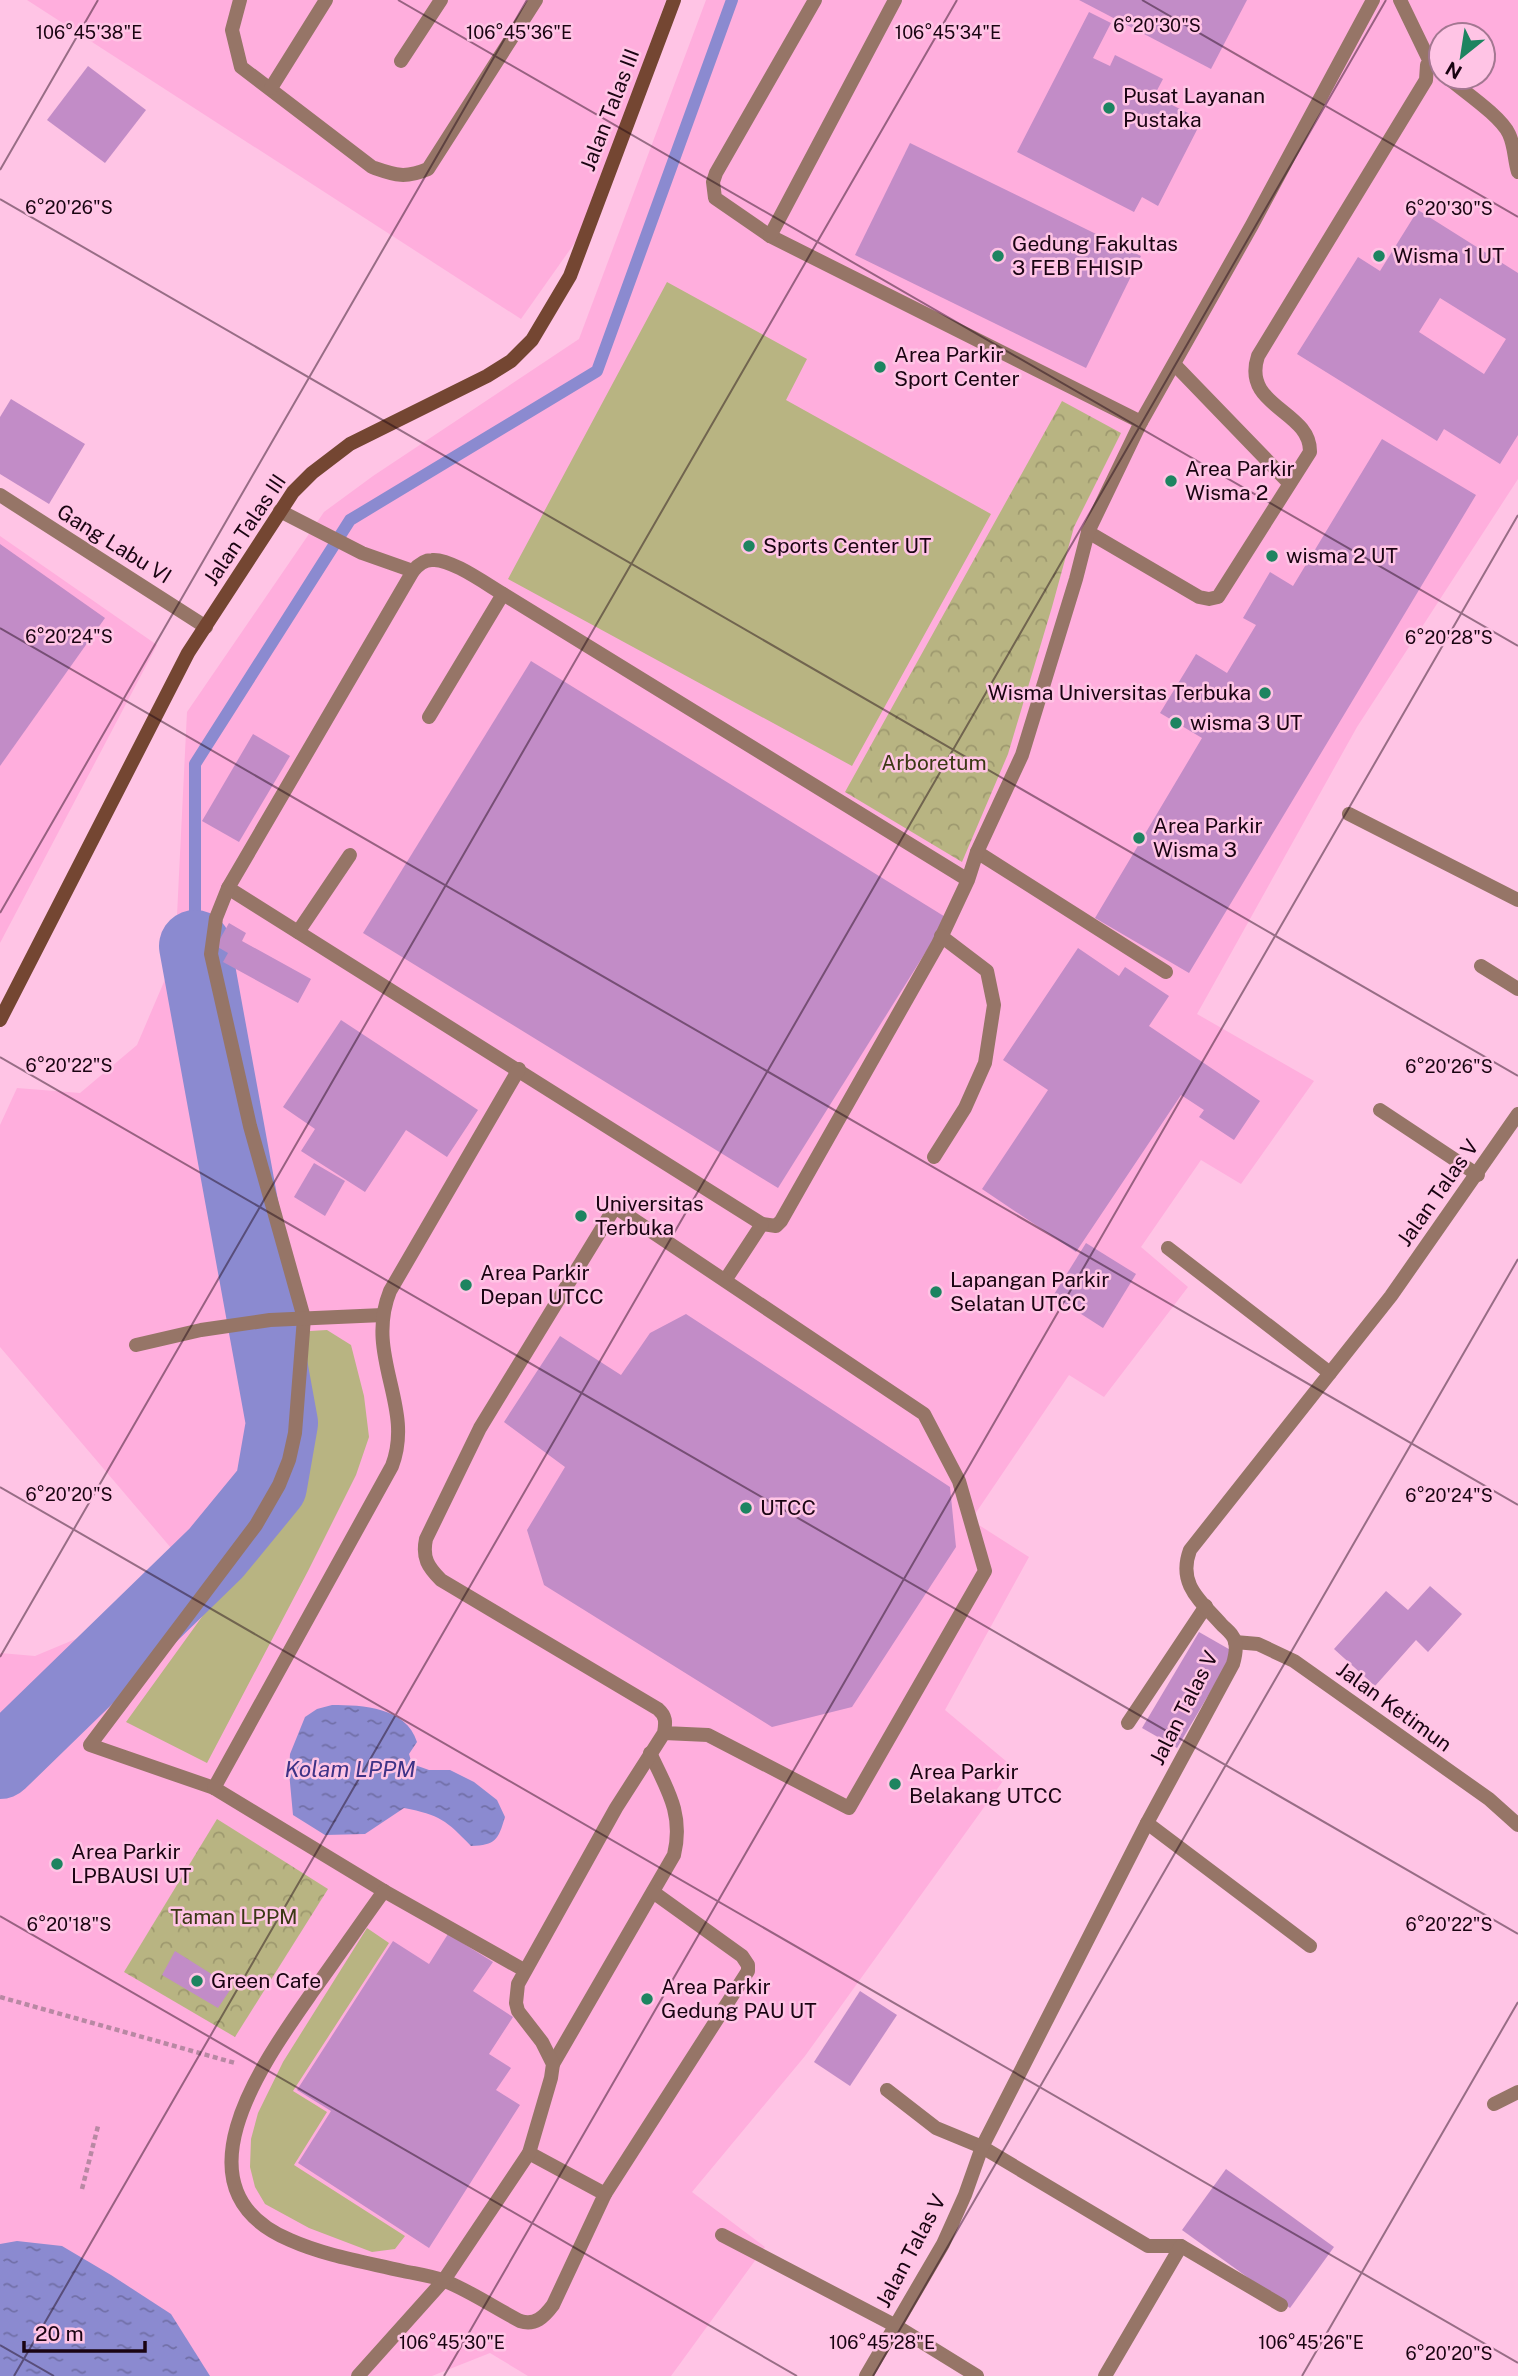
<svg xmlns="http://www.w3.org/2000/svg" width="1518" height="2376" viewBox="0 0 1518 2376" font-family="'Public Sans',sans-serif">
  <style>
    .built { fill: #ffaedd; fill-rule: evenodd }
    .grass { fill: #b8b482 }
    .forest { fill: url(#forest-crowns) }
    .water { fill: url(#water-ripples) }
    .lines { fill: none; stroke-linecap: round; stroke-linejoin: round }
    .stream { stroke: #8b8ad0; stroke-width: 12 }
    .river { stroke: #8b8ad0; stroke-width: 72 }
    .building { fill: #c28cc7; fill-rule: evenodd }
    .path { stroke: #b888a3; stroke-width: 4.5; stroke-dasharray: 5 3.5; stroke-linecap: butt }
    .lane { stroke: #967567; stroke-width: 14 }
    .street { stroke: #967567; stroke-width: 14 }
    .secondary { stroke: #744632; stroke-width: 14 }
    .ticks { fill: none; stroke: #1a0412; stroke-width: 2; stroke-opacity: 0.45 }
    .poi-dot { fill: #1d8460; stroke: #ffc4e5; stroke-width: 2.5 }
    .labels { text-anchor: middle; stroke-width: 5; stroke-linejoin: round; paint-order: stroke }
    .poi-label { font-size: 21px; fill: #1a0412; stroke: #ffc4e5; text-anchor: start }
    .street-label { font-size: 21px; fill: #1a0412; stroke: #ffc4e5 }
    .park-label { font-size: 21px; fill: #3b3814; stroke: #ffc4e5 }
    .water-label { font-size: 23px; font-style: italic; fill: #3e3386; stroke: #ffc4e5 }
    .ticks-label { font-size: 18px; text-anchor: middle; fill: #1a0412; stroke: #ffc4e5; stroke-width: 5; stroke-linejoin: round; paint-order: stroke }
  </style>
  <defs>
    <pattern id="forest-crowns" width="20" height="18" patternUnits="userSpaceOnUse" patternTransform="scale(1.75)"><rect width="20" height="18" fill="#b8b482"/><path d="M2 6a3 3 0 1 1 6 0M12 15a3 3 0 1 1 6 0" fill="none" stroke="#9e996f"/></pattern>
    <pattern id="water-ripples" width="26" height="14" patternUnits="userSpaceOnUse" patternTransform="scale(1.75)"><rect width="26" height="14" fill="#8b8ad0"/><path d="M2 4q2-2 4 0t4 0M15 11q2-2 4 0t4 0" fill="none" stroke="#716fa7"/></pattern>
  </defs>
  <rect width="100%" height="100%" fill="#ffc4e5"/>
  <g class="built">
    <path d="M 27,0 L 666,0 L 581,234 L 521,319 Z"/>
    <path d="M 706,0 L 1518,0 L 1518,479 L 1357,727 L 1197,1014 L 1314,1081 L 1241,1184 L 1201,1160 L 1141,1247 L 1188,1287 L 1104,1397 L 1069,1375 L 971,1520 L 1029,1557 L 945,1710 L 1013,1767 L 805,2056 L 692,2192 L 765,2247 L 671,2376 L 528,2376 L 490,2353 L 432,2376 L 0,2376 L 0,1653 L 35,1656 L 114,1623 L 177,1555 L 0,1347 L 0,1125 L 17,1088 L 80,1093 L 137,1045 L 175,956 L 187,712 L 324,512 L 373,476 L 579,339 ZM 1441,35 L 1483,35 L 1483,77 L 1441,77 Z"/>
    <path d="M 0,536 L 157,645 L 0,943 Z"/>
  </g>
  <g class="grass">
    <path d="M 667,282 L 807,359 L 786,400 L 991,514 L 852,766 L 508,579 Z"/>
    <path d="M 327,1330 L 351,1345 L 364,1396 L 369,1437 L 356,1475 L 308,1571 L 207,1763 L 126,1722 L 277,1513 L 300,1473 L 310,1427 L 294,1332 Z"/>
    <path d="M 367,1928 L 389,1943 L 293,2091 L 327,2112 L 294,2165 L 405,2236 L 395,2249 L 372,2252 L 309,2228 L 265,2204 L 255,2187 L 250,2167 L 251,2139 L 258,2113 L 283,2062 Z"/>
  </g>
  <g class="forest">
    <path d="M 1062,401 L 1121,433 L 1074,527 L 1052,607 L 1008,754 L 962,862 L 845,792 Z"/>
    <path d="M 217,1819 L 328,1889 L 235,2037 L 124,1972 Z"/>
  </g>
  <g class="water">
    <path d="M 332,1705 C 363,1705 406,1707 417,1742 L 409,1754 L 412,1764 L 429,1770 L 450,1770 L 474,1782 L 497,1800 L 505,1817 C 498,1840 496,1845 471,1846 C 446,1820 440,1815 404,1808 L 365,1834 L 325,1835 L 293,1815 L 289,1772 L 290,1754 L 305,1717 L 317,1709 Z"/>
    <path d="M 17,2241 L 62,2246 L 111,2275 L 171,2314 L 210,2376 L 0,2376 L 0,2244 Z"/>
  </g>
  <g class="lines">
    <path class="stream" d="M 195,946 L 195,764 L 350,520 L 597,371 L 732,0"/>
    <path class="river" d="M 0,1763 L 216,1553 L 271,1486 L 282,1423 L 195,946"/>
  </g>
  <g class="building">
    <path d="M 1079,0 L 1247,0 L 1211,69 Z"/>
    <path d="M 1089,12 L 1111,23 L 1093,58 L 1110,66 L 1115,55 L 1163,79 L 1154,96 L 1202,120 L 1158,206 L 1142,197 L 1134,212 L 1017,152 Z"/>
    <path d="M 88,66 L 146,110 L 105,163 L 47,120 Z"/>
    <path d="M 910,143 L 1141,256 L 1086,368 L 855,255 Z"/>
    <path d="M 1418,210 L 1518,273 L 1518,435 L 1500,464 L 1444,429 L 1437,441 L 1297,354 L 1358,257 L 1380,271 ZM 1440,298 L 1506,339 L 1484,374 L 1419,332 Z"/>
    <path d="M 11,399 L 85,444 L 49,504 L 0,474 L 0,417 Z"/>
    <path d="M 1382,439 L 1476,495 L 1189,973 L 1095,918 L 1202,738 L 1160,713 L 1196,654 L 1227,673 L 1256,625 L 1243,618 L 1270,572 L 1293,586 Z"/>
    <path d="M 0,544 L 105,618 L 0,766 Z"/>
    <path d="M 531,661 L 947,918 L 778,1188 L 363,933 Z"/>
    <path d="M 253,734 L 290,756 L 239,842 L 202,821 Z"/>
    <path d="M 229,923 L 246,933 L 242,941 L 311,979 L 298,1003 L 223,962 L 228,953 L 216,946 Z"/>
    <path d="M 1078,948 L 1119,976 L 1125,967 L 1169,996 L 1149,1026 L 1260,1101 L 1234,1140 L 1199,1117 L 1204,1110 L 1181,1095 L 1076,1252 L 982,1189 L 1048,1090 L 1003,1060 Z"/>
    <path d="M 341,1020 L 478,1110 L 447,1157 L 406,1130 L 365,1192 L 301,1151 L 315,1129 L 283,1107 Z"/>
    <path d="M 314,1163 L 345,1181 L 325,1216 L 294,1197 Z"/>
    <path d="M 1086,1243 L 1136,1274 L 1103,1328 L 1053,1296 Z"/>
    <path d="M 686,1314 L 950,1487 L 956,1547 L 852,1707 L 772,1727 L 544,1585 L 527,1530 L 565,1467 L 504,1422 L 560,1336 L 621,1375 L 650,1333 Z"/>
    <path d="M 1430,1586 L 1462,1614 L 1428,1652 L 1416,1640 L 1375,1686 L 1334,1649 L 1386,1591 L 1408,1610 Z"/>
    <path d="M 1199,1632 L 1234,1652 L 1177,1748 L 1142,1728 Z"/>
    <path d="M 448,1934 L 493,1962 L 473,1991 L 513,2017 L 489,2054 L 511,2068 L 496,2090 L 520,2105 L 429,2248 L 298,2163 L 331,2111 L 297,2090 L 393,1941 L 429,1964 Z"/>
    <path d="M 175,1951 L 232,1987 L 218,2008 L 162,1975 Z"/>
    <path d="M 860,1991 L 897,2015 L 850,2086 L 814,2062 Z"/>
    <path d="M 1226,2169 L 1334,2247 L 1290,2308 L 1182,2230 Z"/>
  </g>
  <g class="lines">
    <g class="path">
      <path d="M 0,1997 L 235,2063"/>
      <path d="M 82,2189 L 98,2126"/>
    </g>
    <g class="lane">
      <path d="M 240,0 L 232,30 L 241,67 L 372,167 C 395,175 404,179 428,169 L 536,0"/>
      <path d="M 815,0 L 716,173 L 713,182 L 715,198 L 770,236 L 1141,422"/>
      <path d="M 401,61 L 441,0"/>
      <path d="M 1447,77 C 1463,91 1501,116 1509,134 C 1515,147 1514,159 1518,172"/>
      <path d="M 271,88 L 326,0"/>
      <path d="M 770,236 L 895,0"/>
      <path d="M 1175,365 L 1289,483"/>
      <path d="M 280,511 L 362,553 L 413,571"/>
      <path d="M 1088,532 L 1199,597 L 1209,599 L 1218,597 L 1310,452 C 1311,410 1241,407 1258,356 L 1426,80 L 1427,65 L 1430,62 L 1400,0"/>
      <path d="M 429,717 L 503,594"/>
      <path d="M 977,852 L 1166,972"/>
      <path d="M 968,880 L 503,594 C 486,584 450,558 432,560 C 424,560 418,565 413,571 L 228,888 L 762,1224 L 776,1226 L 781,1221 L 938,944 L 968,880 L 977,852 L 1022,755 L 1076,579 L 1088,532 L 1141,422 L 1252,225 L 1373,0"/>
      <path d="M 228,888 L 216,918 L 211,954 L 250,1126 L 304,1318 L 295,1433 L 289,1460 L 279,1485 L 256,1525 L 90,1745 L 214,1788 L 384,1891 L 524,1970"/>
      <path d="M 298,932 L 350,855"/>
      <path d="M 934,1157 L 965,1108 L 985,1063 L 994,1005 L 987,971 L 941,936"/>
      <path d="M 726,1279 L 762,1224"/>
      <path d="M 136,1345 L 201,1330 L 270,1320 L 383,1315"/>
      <path d="M 214,1788 L 392,1466 C 415,1406 364,1356 390,1291 L 519,1069"/>
      <path d="M 384,1891 C 360,1924 337,1958 313,1991 C 264,2061 170,2189 290,2240 C 326,2256 365,2262 403,2271 C 417,2274 432,2276 445,2281 C 470,2291 495,2308 520,2321 C 535,2326 544,2317 553,2305 L 605,2194 L 529,2153"/>
      <path d="M 553,2064 L 674,1855 C 684,1814 667,1789 650,1753"/>
      <path d="M 605,2194 L 748,1971 L 748,1965 L 742,1956 L 653,1892"/>
      <path d="M 358,2376 L 444,2280 L 529,2153 L 551,2078 L 553,2064 L 542,2042 L 518,2011 L 516,2003 L 518,1984 L 616,1808 L 664,1733 C 666,1722 666,1716 658,1709 L 441,1580 C 428,1567 422,1558 426,1539 L 480,1428 L 615,1207 L 924,1414 L 959,1481 L 985,1571 L 849,1808 L 708,1735 L 664,1733"/>
    </g>
    <g class="street">
      <path d="M 0,495 L 206,627"/>
      <path d="M 1349,814 L 1518,900"/>
      <path d="M 1481,966 L 1518,989"/>
      <path d="M 1380,1110 L 1478,1175"/>
      <path d="M 1168,1248 L 1330,1373"/>
      <path d="M 1235,1642 L 1258,1644 L 1294,1661 L 1489,1799 L 1518,1825"/>
      <path d="M 1128,1723 L 1206,1606"/>
      <path d="M 1147,1823 L 1310,1946"/>
      <path d="M 887,2090 L 936,2128 L 982,2147 L 1148,2246 L 1181,2246 L 1281,2305"/>
      <path d="M 1494,2104 L 1518,2092"/>
      <path d="M 722,2235 L 896,2326 L 977,2376"/>
      <path d="M 866,2376 L 943,2244 L 965,2195 L 982,2147 L 1147,1823 L 1233,1664 C 1235,1657 1237,1649 1235,1642 C 1234,1635 1227,1630 1222,1625 C 1201,1601 1177,1585 1190,1550 L 1391,1296 L 1518,1114"/>
      <path d="M 1105,2376 L 1181,2246"/>
    </g>
    <path class="secondary" d="M 0,1020 L 188,653 L 293,492 L 312,473 L 350,444 L 487,376 L 511,361 L 532,340 L 570,276 L 674,0"/>
  </g>
  <path class="ticks" d="M 398,0 L 1518,646M 1142,0 L 1518,217M 0,170 L 98,0M 0,199 L 1518,1076M 0,628 L 1518,1505M 0,913 L 527,0M 0,1057 L 1518,1934M 0,1487 L 1518,2363M 0,1657 L 957,0M 0,1916 L 797,2376M 0,2345 L 54,2376M 14,2376 L 1386,0M 444,2376 L 1518,515M 873,2376 L 1518,1259M 1302,2376 L 1518,2002"/>
  <g class="poi-dot">
    <circle cx="1109" cy="108" r="7"/>
    <circle cx="998" cy="256" r="7"/>
    <circle cx="1379" cy="256" r="7"/>
    <circle cx="880" cy="367" r="7"/>
    <circle cx="1171" cy="481" r="7"/>
    <circle cx="749" cy="546" r="7"/>
    <circle cx="1272" cy="556" r="7"/>
    <circle cx="1265" cy="693" r="7"/>
    <circle cx="1176" cy="723" r="7"/>
    <circle cx="1139" cy="838" r="7"/>
    <circle cx="581" cy="1216" r="7"/>
    <circle cx="466" cy="1285" r="7"/>
    <circle cx="936" cy="1292" r="7"/>
    <circle cx="746" cy="1508" r="7"/>
    <circle cx="895" cy="1784" r="7"/>
    <circle cx="57" cy="1864" r="7"/>
    <circle cx="197" cy="1981" r="7"/>
    <circle cx="647" cy="1999" r="7"/>
  </g>
  <g class="labels">
    <g class="poi-label">
      <text x="1123" y="103">Pusat Layanan<tspan x="1123" dy="24">Pustaka</tspan></text>
      <text x="1012" y="251">Gedung Fakultas<tspan x="1012" dy="24">3 FEB FHISIP</tspan></text>
      <text x="1393" y="263">Wisma 1 UT</text>
      <text x="894" y="362">Area Parkir<tspan x="894" dy="24">Sport Center</tspan></text>
      <text x="1185" y="476">Area Parkir<tspan x="1185" dy="24">Wisma 2</tspan></text>
      <text x="763" y="553">Sports Center UT</text>
      <text x="1286" y="563">wisma 2 UT</text>
      <text x="1251" y="700" text-anchor="end">Wisma Universitas Terbuka</text>
      <text x="1190" y="730">wisma 3 UT</text>
      <text x="1153" y="833">Area Parkir<tspan x="1153" dy="24">Wisma 3</tspan></text>
      <text x="595" y="1211">Universitas<tspan x="595" dy="24">Terbuka</tspan></text>
      <text x="480" y="1280">Area Parkir<tspan x="480" dy="24">Depan UTCC</tspan></text>
      <text x="950" y="1287">Lapangan Parkir<tspan x="950" dy="24">Selatan UTCC</tspan></text>
      <text x="760" y="1515">UTCC</text>
      <text x="909" y="1779">Area Parkir<tspan x="909" dy="24">Belakang UTCC</tspan></text>
      <text x="71" y="1859">Area Parkir<tspan x="71" dy="24">LPBAUSI UT</tspan></text>
      <text x="211" y="1988">Green Cafe</text>
      <text x="661" y="1994">Area Parkir<tspan x="661" dy="24">Gedung PAU UT</tspan></text>
    </g>
    <g class="street-label">
      <text transform="translate(610 110) rotate(-69)" y="7">Jalan Talas III</text>
      <text transform="translate(245 530) rotate(-56)" y="7">Jalan Talas III</text>
      <text transform="translate(114 544) rotate(32)" y="7">Gang Labu VI</text>
      <text transform="translate(1438 1193) rotate(-55)" y="7">Jalan Talas V</text>
      <text transform="translate(1394 1707) rotate(36)" y="7">Jalan Ketimun</text>
      <text transform="translate(1184 1708) rotate(-63)" y="7">Jalan Talas V</text>
      <text transform="translate(911 2251) rotate(-62)" y="7">Jalan Talas V</text>
    </g>
    <g class="park-label">
      <text x="934" y="770">Arboretum</text>
      <text x="234" y="1924">Taman LPPM</text>
    </g>
    <g class="water-label">
      <text x="350" y="1777">Kolam LPPM</text>
    </g>
  </g>
  <g class="ticks-label">
    <text x="1157" y="32">6°20'30"S</text>
    <text x="519" y="39">106°45'36"E</text>
    <text x="89" y="39">106°45'38"E</text>
    <text x="948" y="39">106°45'34"E</text>
    <text x="69" y="214">6°20'26"S</text>
    <text x="1449" y="215">6°20'30"S</text>
    <text x="69" y="643">6°20'24"S</text>
    <text x="1449" y="644">6°20'28"S</text>
    <text x="69" y="1072">6°20'22"S</text>
    <text x="1449" y="1073">6°20'26"S</text>
    <text x="69" y="1501">6°20'20"S</text>
    <text x="1449" y="1502">6°20'24"S</text>
    <text x="69" y="1931">6°20'18"S</text>
    <text x="1449" y="1931">6°20'22"S</text>
    <text x="452" y="2349">106°45'30"E</text>
    <text x="882" y="2349">106°45'28"E</text>
    <text x="1311" y="2349">106°45'26"E</text>
    <text x="1449" y="2360">6°20'20"S</text>
  </g>
  <g transform="translate(1462 56) rotate(210)"><circle r="33" fill="#ffc4e5" stroke="#a37791" stroke-width="2"/>
  <path d="M0-5L12 26L0 18L-12 26Z" fill="#1d8460"/>
  <text y="-10" font-size="19" font-weight="bold" text-anchor="middle" fill="#1a0412">N</text>
  </g>
  <path d="M24 2341v10h121v-10" fill="none" stroke="#1a0412" stroke-width="3.5"/>
  <text x="35" y="2341" font-size="21" fill="#1a0412" stroke="#ffc4e5" stroke-width="5" paint-order="stroke">20 m</text>
</svg>
